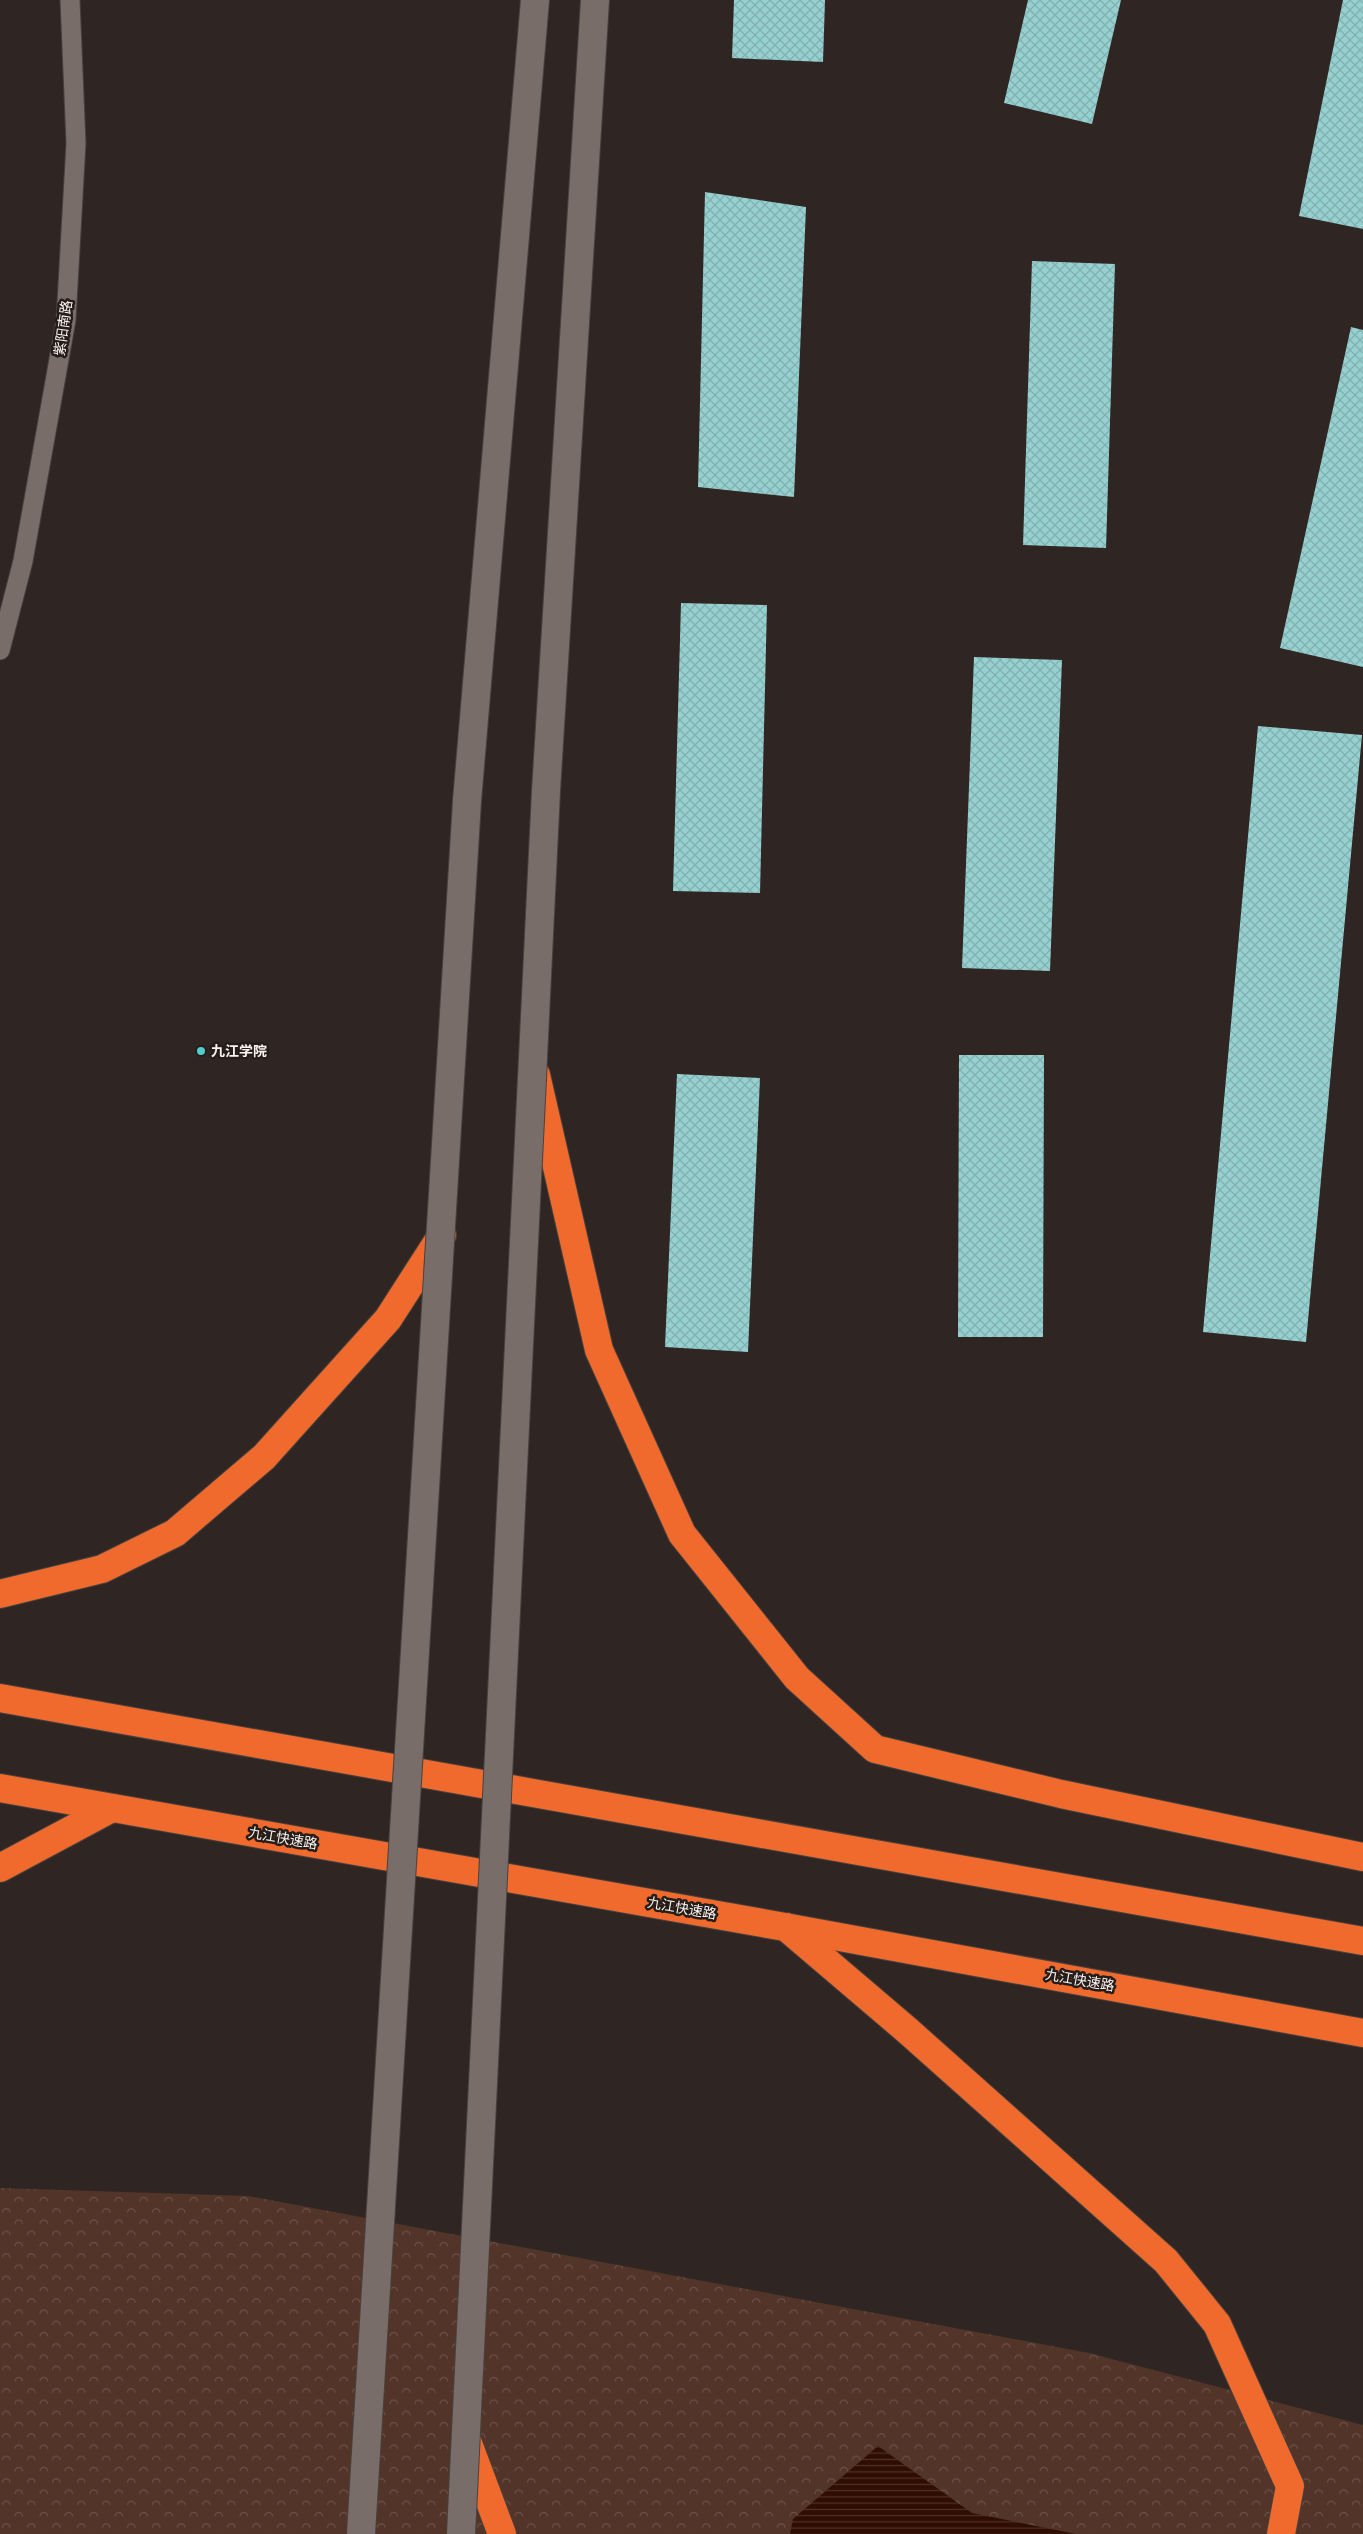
<svg xmlns="http://www.w3.org/2000/svg" width="1363" height="2534" viewBox="0 0 1363 2534" font-family="Barlow,'Noto Sans SC',sans-serif">
  <style>
    .forest { fill: url(#forest-crowns) }
    .water { fill: url(#water-rules) }
    .building { fill: url(#building-cross-hatch) }
    .lines { fill: none; stroke-linecap: round; stroke-linejoin: round }
    .service-casing { stroke: #49413e; stroke-width: 21 }
    .tertiary-casing { stroke: #49413e; stroke-width: 30 }
    .motorway-casing { stroke: #49413e; stroke-width: 30 }
    .service { stroke: #786d69; stroke-width: 19 }
    .tertiary { stroke: #786d69; stroke-width: 28 }
    .motorway { stroke: #ef6a2c; stroke-width: 28 }
    .tertiary-bridge-casing { stroke: #49413e; stroke-width: 30; stroke-linecap: butt }
    .tertiary-bridge { stroke: #786d69; stroke-width: 28 }
    .poi-dot { fill: #52cdcd; stroke: #261d19; stroke-width: 2 }
    .labels { text-anchor: middle; stroke-width: 5; stroke-linejoin: round; paint-order: stroke }
    .street-label { font-size: 14px; fill: #faf3f1; stroke: #261d19 }
    .poi-label { font-size: 14px; font-weight: bold; fill: #faf3f1; stroke: #261d19; text-anchor: start }
  </style>
  <defs>
    <pattern id="forest-crowns" width="20" height="18" patternUnits="userSpaceOnUse" patternTransform="scale(1.25)"><rect width="20" height="18" fill="#523428"/><path d="M2 6a3 3 0 1 1 6 0M12 15a3 3 0 1 1 6 0" fill="none" stroke="#6c5248"/></pattern>
    <pattern id="water-rules" width="6" height="5" patternUnits="userSpaceOnUse" patternTransform="scale(1.25)"><rect width="6" height="5" fill="#2f0d01"/><path d="M0 2.5h6" fill="none" stroke="#4e3126"/></pattern>
    <pattern id="building-cross-hatch" width="8" height="8" patternUnits="userSpaceOnUse" patternTransform="scale(1.25)"><rect width="8" height="8" fill="#96d1d1"/><path d="M0 0l8 8M0 8l8-8" fill="none" stroke="#83afaf"/></pattern>
  </defs>
  <rect width="100%" height="100%" fill="#2f2623"/>
  <path class="forest" d="M 0,2188 L 248,2196 L 1089,2353 L 1363,2425 L 1363,2534 L 0,2534 Z"/>
  <path class="water" d="M 878,2446 L 972,2513 L 1076,2534 L 790,2534 L 793,2519 Z"/>
  <g class="building">
    <path d="M 734,0 L 825,0 L 823,62 L 732,58 Z"/>
    <path d="M 1028,0 L 1121,0 L 1092,124 L 1004,103 Z"/>
    <path d="M 1343,0 L 1363,0 L 1363,229 L 1299,216 Z"/>
    <path d="M 705,192 L 806,207 L 794,497 L 698,487 Z"/>
    <path d="M 1032,261 L 1115,264 L 1106,548 L 1023,545 Z"/>
    <path d="M 1351,327 L 1363,330 L 1363,667 L 1280,648 Z"/>
    <path d="M 681,603 L 767,605 L 760,893 L 673,891 Z"/>
    <path d="M 974,657 L 1062,660 L 1050,971 L 962,968 Z"/>
    <path d="M 1258,726 L 1362,735 L 1306,1342 L 1203,1332 Z"/>
    <path d="M 959,1055 L 1044,1055 L 1043,1337 L 958,1337 Z"/>
    <path d="M 677,1074 L 760,1078 L 748,1352 L 665,1347 Z"/>
  </g>
  <g class="lines">
    <defs>
      <path id="service" d="M 0,650 L 23,561 L 66,320 L 76,143 L 70,0"/>
      <g id="tertiary">
        <path d="M 546,791 L 595,0"/>
        <path d="M 467,801 L 535,0"/>
      </g>
      <g id="motorway">
        <path d="M 536,1075 L 599,1350 L 682,1534 L 797,1678 L 875,1749 L 1061,1794 L 1363,1857"/>
        <path d="M 0,1594 L 102,1569 L 175,1533 L 264,1457 L 388,1319 L 442,1235"/>
        <path d="M 0,1698 L 1363,1941"/>
        <path d="M 0,1788 L 785,1927 L 1363,2033"/>
        <path d="M 0,1868 L 112,1808"/>
        <path d="M 786,1927 L 908,2031 L 1166,2261 L 1217,2324 L 1290,2486 L 1281,2534"/>
        <path d="M 466,2438 L 502,2534"/>
      </g>
    </defs>
    <use href="#service" class="service-casing"/>
    <use href="#tertiary" class="tertiary-casing"/>
    <use href="#motorway" class="motorway-casing"/>
    <use href="#service" class="service"/>
    <use href="#tertiary" class="tertiary"/>
    <use href="#motorway" class="motorway"/>
    <defs>
      <g id="tertiary-bridge">
        <path d="M 361,2534 L 467,801"/>
        <path d="M 461,2534 L 546,791"/>
      </g>
    </defs>
    <use href="#tertiary-bridge" class="tertiary-bridge-casing"/>
    <use href="#tertiary-bridge" class="tertiary-bridge"/>
  </g>
  <circle class="poi-dot" cx="201" cy="1051" r="5"/>
  <g class="labels">
    <g class="street-label">
      <text transform="translate(63 328) rotate(-82)" y="5">紫阳南路</text>
      <text transform="translate(283 1838) rotate(10)" y="5">九江快速路</text>
      <text transform="translate(682 1908) rotate(10)" y="5">九江快速路</text>
      <text transform="translate(1080 1980) rotate(10)" y="5">九江快速路</text>
    </g>
    <g class="poi-label">
      <text x="211" y="1056">九江学院</text>
    </g>
  </g>
</svg>
